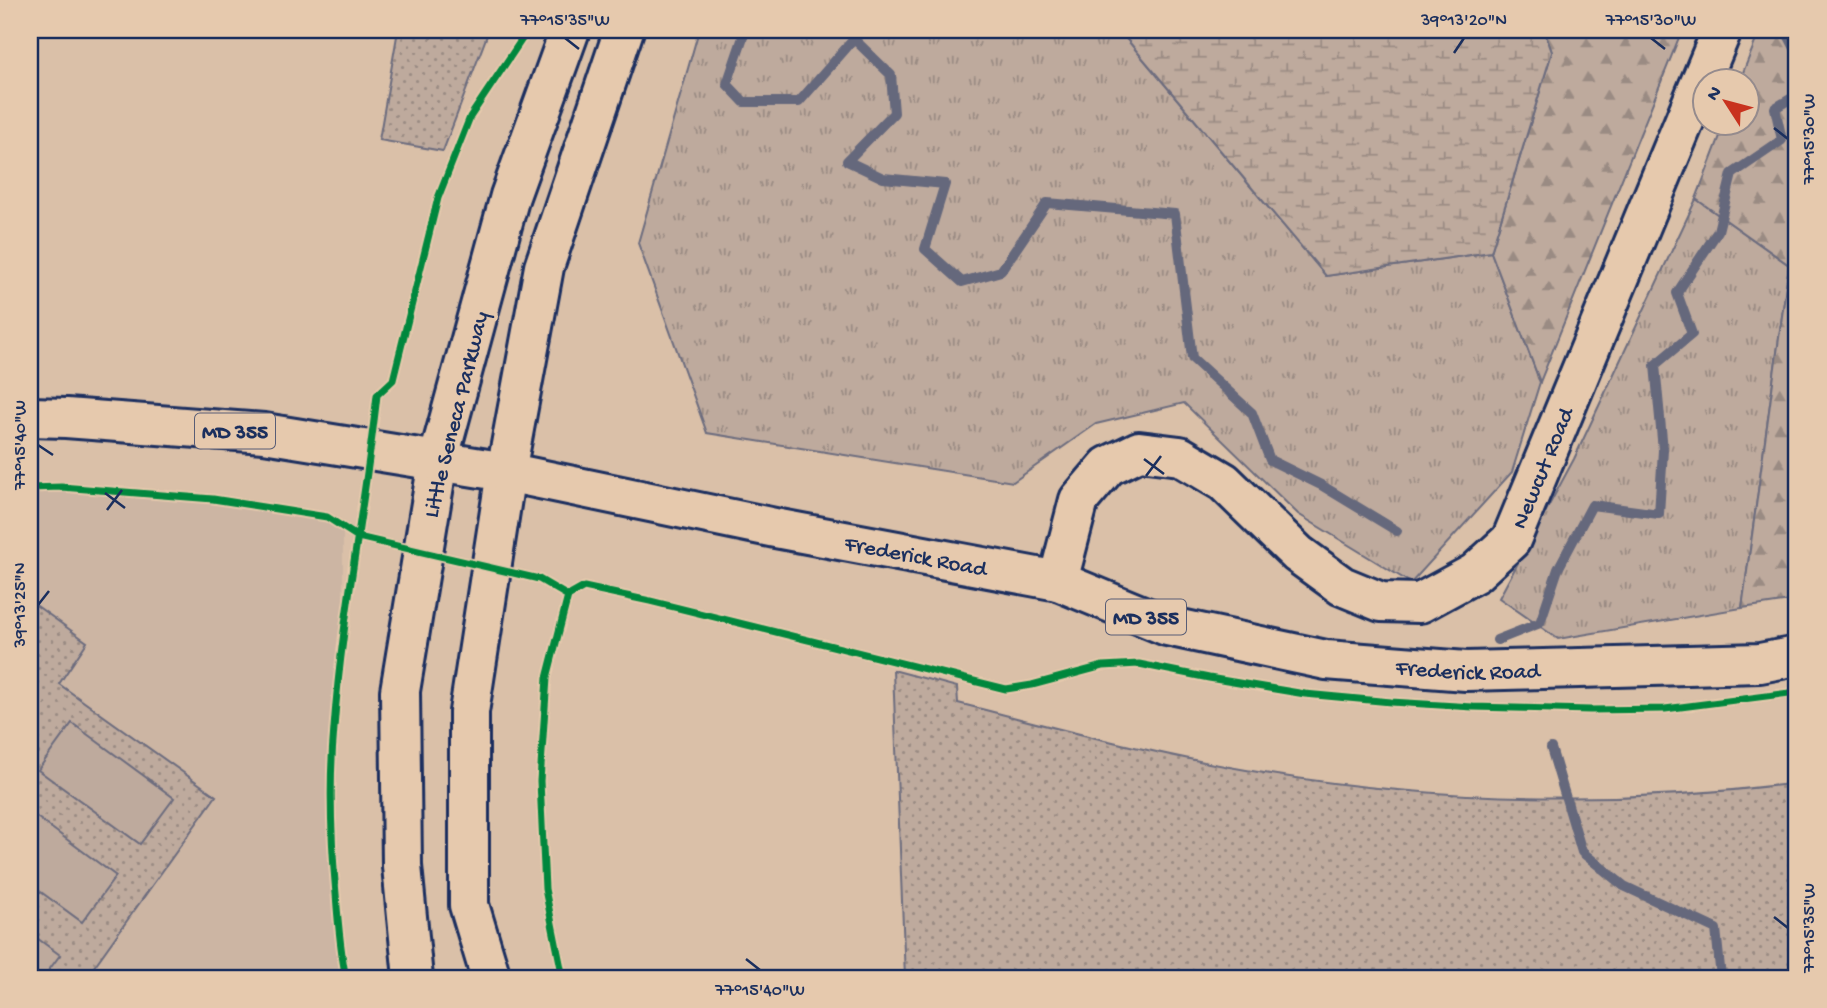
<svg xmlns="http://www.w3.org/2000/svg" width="1827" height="1008" viewBox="0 0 1827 1008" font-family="'Gochi Hand',sans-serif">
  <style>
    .built { fill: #ccb5a3 }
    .grass { fill: url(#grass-tufts); stroke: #6c6c7e; stroke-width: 2 }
    .forest { fill: url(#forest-firs); stroke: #6c6c7e; stroke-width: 2 }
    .wetland { fill: url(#wetland-marsh); stroke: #6c6c7e; stroke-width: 2 }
    .park { fill: url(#park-dots); stroke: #6c6c7e; stroke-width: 2 }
    .pitch { fill: #beaa9d; stroke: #6c6c7e; stroke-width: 2 }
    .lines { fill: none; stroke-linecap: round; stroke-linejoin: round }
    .stream { stroke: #65677b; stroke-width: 10 }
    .minor-casing { stroke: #1b2f5e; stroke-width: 44 }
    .major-casing { stroke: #1b2f5e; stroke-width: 44 }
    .minor { stroke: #e6c9ad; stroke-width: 38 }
    .major { stroke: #e6c9ad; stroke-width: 38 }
    .cycleway-casing { stroke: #e6c9ad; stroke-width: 11 }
    .cycleway { stroke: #00873e; stroke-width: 7 }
    .ticks { fill: none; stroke: #1b2f5e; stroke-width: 2.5 }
    .labels { text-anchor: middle; stroke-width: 7; stroke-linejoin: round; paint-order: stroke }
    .shield { fill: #e6c9ad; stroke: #585d76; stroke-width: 2 }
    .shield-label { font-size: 21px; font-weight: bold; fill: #1b2f5e }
    .street-label { font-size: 23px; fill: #1b2f5e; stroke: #e6c9ad }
    .neatline { fill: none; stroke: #1b2f5e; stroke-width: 2.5 }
    .ticks-label { font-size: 18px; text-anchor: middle; fill: #1b2f5e }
  </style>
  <defs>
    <pattern id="grass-tufts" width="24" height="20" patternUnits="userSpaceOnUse" patternTransform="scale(1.75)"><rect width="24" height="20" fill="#beaa9d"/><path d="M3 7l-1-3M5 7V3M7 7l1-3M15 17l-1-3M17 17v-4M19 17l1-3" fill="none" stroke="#9a8b83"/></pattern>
    <pattern id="forest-firs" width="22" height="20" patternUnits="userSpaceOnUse" patternTransform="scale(1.75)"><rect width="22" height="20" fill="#beaa9d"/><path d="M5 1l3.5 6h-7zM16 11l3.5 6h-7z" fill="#9a8b83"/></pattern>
    <pattern id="wetland-marsh" width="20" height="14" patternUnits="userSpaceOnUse" patternTransform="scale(1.75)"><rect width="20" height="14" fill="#beaa9d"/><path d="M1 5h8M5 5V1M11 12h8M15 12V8" fill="none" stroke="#9a8b83"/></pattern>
    <pattern id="park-dots" width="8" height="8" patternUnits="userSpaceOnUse" patternTransform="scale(1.75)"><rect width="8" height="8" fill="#beaa9d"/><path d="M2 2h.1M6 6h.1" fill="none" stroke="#9a8b83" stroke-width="1.8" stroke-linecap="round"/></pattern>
  </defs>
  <rect width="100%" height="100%" fill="#dac0a8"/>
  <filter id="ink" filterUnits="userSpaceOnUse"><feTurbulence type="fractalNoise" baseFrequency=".0143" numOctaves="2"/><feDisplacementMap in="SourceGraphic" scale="14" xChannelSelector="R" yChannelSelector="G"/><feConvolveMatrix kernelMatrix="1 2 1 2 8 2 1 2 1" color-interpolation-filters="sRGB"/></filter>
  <g filter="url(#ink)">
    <path class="built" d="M 61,487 L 213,499 L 327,517 L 343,524 L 343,642 L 333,729 L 331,833 L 341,955 L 346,978 L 30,978 L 30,488 Z"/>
    <g class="grass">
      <path d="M 699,30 L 1119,30 L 1326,276 L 1491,252 L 1540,382 L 1512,472 L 1411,583 L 1298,514 L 1184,403 L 1096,424 L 1013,482 L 707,433 L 638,243 Z"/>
      <path d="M 1696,199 L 1789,265 L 1742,608 L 1558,639 L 1499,598 L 1574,459 Z"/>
    </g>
    <g class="forest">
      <path d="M 1544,30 L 1682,30 L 1540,382 L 1491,252 L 1552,52 Z"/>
      <path d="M 1760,30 L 1797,30 L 1797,600 L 1742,608 L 1789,265 L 1696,199 L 1725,123 L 1746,122 L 1746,80 L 1740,80 Z"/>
    </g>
    <path class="wetland" d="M 1119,30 L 1544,30 L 1552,52 L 1491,252 L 1326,276 Z"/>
    <g class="park">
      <path d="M 398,30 L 489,30 L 443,151 L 379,140 Z"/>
      <path d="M 30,601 L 87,642 L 59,684 L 216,796 L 86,978 L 30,978 Z"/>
      <path d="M 893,670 L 957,687 L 958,703 C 1055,728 1153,754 1252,771 C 1431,801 1617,806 1797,783 L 1797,978 L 905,978 Z"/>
    </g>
    <g class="pitch">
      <path d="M 72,723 L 174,798 L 140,844 L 38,770 Z"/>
      <path d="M 30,812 L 116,876 L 82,922 L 30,884 Z"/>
      <path d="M 30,933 L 60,955 L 43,978 L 30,978 Z"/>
    </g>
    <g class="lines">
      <g class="stream">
        <path d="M 739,30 L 743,37 L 727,84 L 744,102 L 799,102 L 854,39 L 891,75 L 894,113 L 847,161 L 883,178 L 945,184 L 925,249 L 962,282 L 1001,271 L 1047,203 L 1175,214 L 1192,358 L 1252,413 L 1270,460 L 1321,485 L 1397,531"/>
        <path d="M 1796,30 L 1788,35 L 1797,52"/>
        <path d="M 1497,640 L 1540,623 L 1558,569 L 1592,505 L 1659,514 L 1663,450 L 1655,365 L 1692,334 L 1677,293 L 1718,231 L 1732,174 L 1782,140 L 1775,108 L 1797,95"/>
        <path d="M 1551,748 L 1582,852 L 1624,886 L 1716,929 L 1721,978"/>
      </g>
      <defs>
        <g id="minor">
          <path id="s1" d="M 1058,581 L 1079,500 L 1108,466 L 1139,451 L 1180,456 L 1224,482 L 1298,554 L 1342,586 L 1381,602 L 1420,603 L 1475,573 L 1511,540 L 1722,30"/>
          <path d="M 413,978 L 402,866 L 400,691 L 438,461"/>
          <path d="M 491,978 L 469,905 L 469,712 L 506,472"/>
        </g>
        <g id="major">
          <path id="s2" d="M 30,417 L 66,418 L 264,433 L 506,472 L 775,528 L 1058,581 L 1167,626 L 1326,660 L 1466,671 L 1760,663 L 1797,656"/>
          <path d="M 438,461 L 510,196 L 570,30"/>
          <path d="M 506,472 L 544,267 L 624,30"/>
        </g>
      </defs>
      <use href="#minor" class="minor-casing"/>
      <use href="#major" class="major-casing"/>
      <use href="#minor" class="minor"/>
      <use href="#major" class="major"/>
      <defs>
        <g id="cycleway">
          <path d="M 30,488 L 61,487 L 213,499 L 327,517 L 358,537 L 539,579 L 568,596 L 547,678 L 540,781 L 545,889 L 563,978"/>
          <path d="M 568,596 L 584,587 L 650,601 L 1006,689 L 1032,685 L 1103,666 L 1139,664 L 1209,678 L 1305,694 L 1391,702 L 1473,707 L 1590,710 L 1665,709 L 1797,692"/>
          <path d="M 346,978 C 340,950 338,922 336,894 C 331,839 329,783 334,728 C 342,616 365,506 377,395 L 393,380 L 438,198 L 470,117 L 528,30"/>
        </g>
      </defs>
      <use href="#cycleway" class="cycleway-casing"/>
      <use href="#cycleway" class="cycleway"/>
    </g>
  </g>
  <path class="ticks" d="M 565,38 L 579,49M 1651,38 L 1665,49M 1454,53 L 1464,38M 1774,128 L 1788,139M 38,445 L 53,455M 1144,459 L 1164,474M 1146,476 L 1161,456M 105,493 L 125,508M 107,510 L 122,490M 38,605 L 49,591M 1774,917 L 1788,928M 746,959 L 760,970"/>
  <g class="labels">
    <g class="shield">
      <rect x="195" y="413.5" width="80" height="35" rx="5"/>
      <rect x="1106" y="599.5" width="80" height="35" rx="5"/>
    </g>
    <g class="shield-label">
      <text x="235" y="438">MD 355</text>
      <text x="1146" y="624">MD 355</text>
    </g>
    <g class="street-label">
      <text transform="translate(454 414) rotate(-76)" y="8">Little Seneca Parkway</text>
      <text dy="8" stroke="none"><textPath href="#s1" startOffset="684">Newcut Road</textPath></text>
      <text dy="8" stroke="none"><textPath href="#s2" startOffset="898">Frederick Road</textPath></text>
      <text dy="8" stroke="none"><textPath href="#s2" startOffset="1465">Frederick Road</textPath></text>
    </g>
  </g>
  <rect width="1827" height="1008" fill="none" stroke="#e6c9ad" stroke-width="77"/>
  <g transform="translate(1726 102) rotate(306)"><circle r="33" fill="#e6c9ad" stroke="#958b8d" stroke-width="2"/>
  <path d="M0-5L12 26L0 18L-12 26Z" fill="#c8321e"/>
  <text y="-10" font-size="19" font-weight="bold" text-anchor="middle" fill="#1b2f5e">N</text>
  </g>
  <rect x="38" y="38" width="1750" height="932" class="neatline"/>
  <g class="ticks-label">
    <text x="565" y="25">77°15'35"W</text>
    <text x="1464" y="25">39°13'20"N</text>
    <text x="1651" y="25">77°15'30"W</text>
    <text transform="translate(1808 139) rotate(-90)" y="6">77°15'30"W</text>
    <text transform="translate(19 445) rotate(-90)" y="6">77°15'40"W</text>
    <text transform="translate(19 605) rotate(-90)" y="6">39°13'25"N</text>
    <text transform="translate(1808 928) rotate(-90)" y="6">77°15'35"W</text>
    <text x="760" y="995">77°15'40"W</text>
  </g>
</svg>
